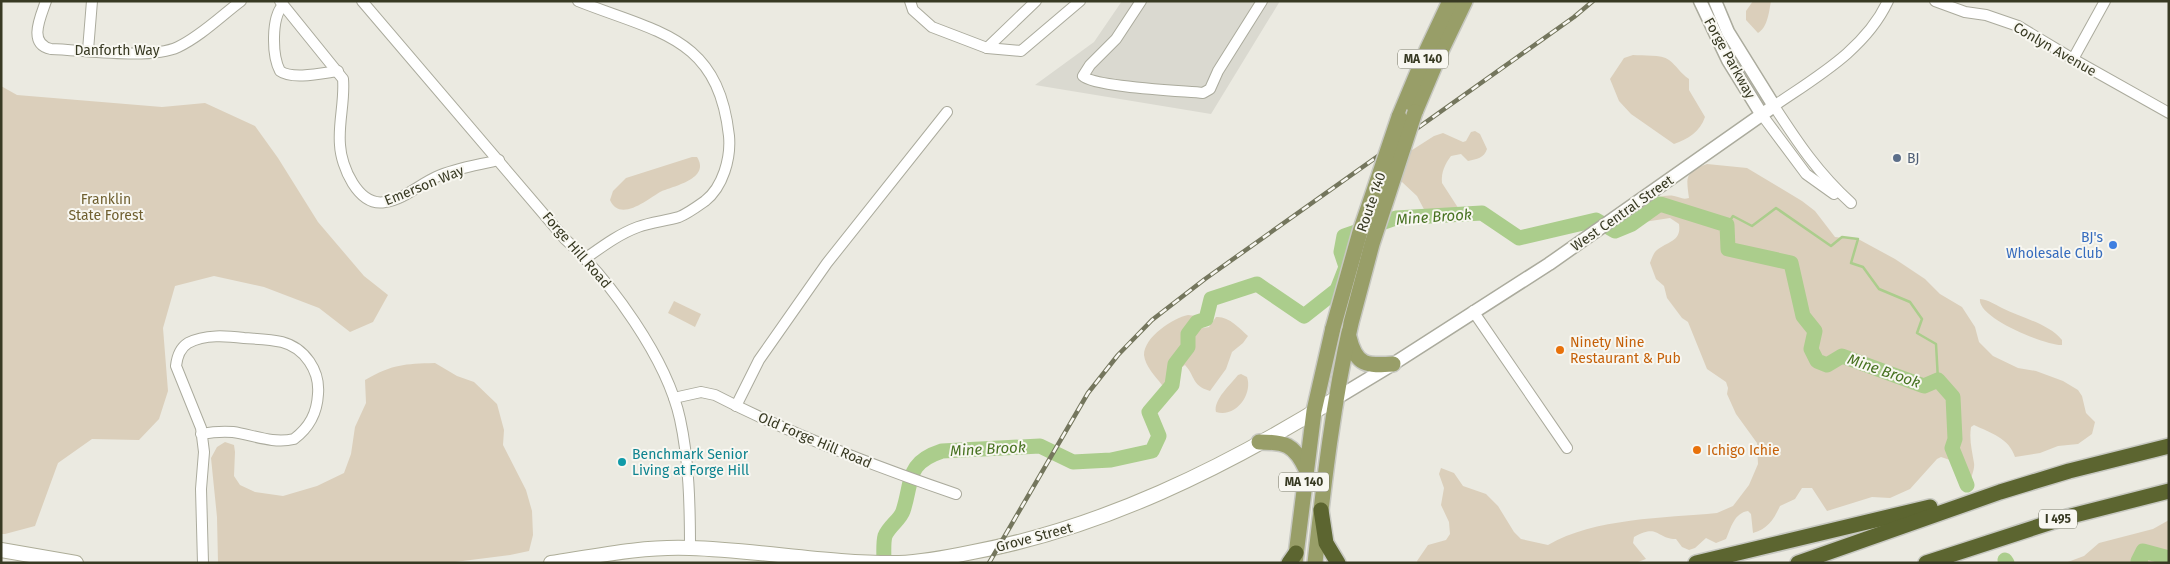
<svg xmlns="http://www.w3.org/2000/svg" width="2170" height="564" viewBox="0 0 2170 564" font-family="'Fira Sans',sans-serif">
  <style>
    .built { fill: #dad9d0 }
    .green { fill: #dbcfbb }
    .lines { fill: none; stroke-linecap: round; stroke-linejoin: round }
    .stream { stroke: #abcd8c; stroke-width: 2.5 }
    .river { stroke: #abcd8c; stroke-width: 15 }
    .minor-casing { stroke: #abab9d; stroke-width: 12 }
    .tertiary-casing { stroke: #abab9d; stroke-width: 15 }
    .secondary-casing { stroke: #adad98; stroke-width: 16 }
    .primary-casing { stroke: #c7c8c1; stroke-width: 18 }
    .motorway-casing { stroke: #c7c8c1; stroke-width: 18 }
    .minor { stroke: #fff; stroke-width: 10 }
    .tertiary { stroke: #fff; stroke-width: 12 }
    .secondary { stroke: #fff; stroke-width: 14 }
    .primary { stroke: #989e68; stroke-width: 15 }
    .motorway { stroke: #5c6530; stroke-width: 15 }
    .rail-casing { stroke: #74765d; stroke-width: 4.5 }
    .rail { stroke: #f8f7f1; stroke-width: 2.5; stroke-dasharray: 8; stroke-linecap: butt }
    .primary-bridge-casing { stroke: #c7c8c1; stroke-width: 18; stroke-linecap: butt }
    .primary-bridge { stroke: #989e68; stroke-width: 15 }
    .service-dot { fill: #5c6f8a; stroke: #f8f7f1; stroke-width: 2 }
    .shop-dot { fill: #3f7fe0; stroke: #f8f7f1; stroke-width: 2 }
    .food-dot { fill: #e8710a; stroke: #f8f7f1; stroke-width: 2 }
    .culture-dot { fill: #0f9aa8; stroke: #f8f7f1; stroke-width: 2 }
    .labels { text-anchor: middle; stroke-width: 4; stroke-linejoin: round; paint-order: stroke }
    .shield { fill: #f8f7f1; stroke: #727361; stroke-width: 1 }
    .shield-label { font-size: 12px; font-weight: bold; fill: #383a23 }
    .street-label { font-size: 14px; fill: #383a23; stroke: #f8f7f1 }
    .service-label { font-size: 14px; fill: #4e5e75; stroke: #f8f7f1; text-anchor: start }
    .park-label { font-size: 14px; fill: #6f5f2f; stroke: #f8f7f1 }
    .shop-label { font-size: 14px; fill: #366cbe; stroke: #f8f7f1; text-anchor: end }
    .food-label { font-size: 14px; fill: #c56008; stroke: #f8f7f1; text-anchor: start }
    .culture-label { font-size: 14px; fill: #0d838f; stroke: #f8f7f1; text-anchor: start }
    .water-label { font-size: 15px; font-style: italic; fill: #477221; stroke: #f8f7f1 }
  </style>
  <rect width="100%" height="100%" fill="#ebeae1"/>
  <path class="built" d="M 1122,1 L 1280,1 L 1211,114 L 1035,85 L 1094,42 Z"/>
  <g class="green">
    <path d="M 1753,1 L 1771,1 C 1769,11 1768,27 1758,33 L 1746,20 L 1746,11 Z"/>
    <path d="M 1633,55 C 1643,56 1661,54 1669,60 C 1677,66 1680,73 1689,79 L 1689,90 L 1705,117 C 1700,132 1688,139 1674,144 L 1631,114 L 1619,101 L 1610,79 L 1624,58 Z"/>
    <path d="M 1,86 L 17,95 L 162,107 L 205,103 L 255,126 L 278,158 L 318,222 L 364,276 L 388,295 L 373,322 L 350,332 L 319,308 L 264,287 L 214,276 L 175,286 L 163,328 L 168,391 L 159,419 L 139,440 L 92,439 L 58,463 L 35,526 L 5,534 L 1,534 Z"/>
    <path d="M 1475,131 L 1480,134 L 1487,149 C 1484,158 1477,159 1468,161 L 1461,154 L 1451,156 C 1445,164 1441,172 1442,183 L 1464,217 L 1443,217 L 1427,215 L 1417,196 L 1402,182 L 1370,189 L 1368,186 L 1368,181 L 1373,175 L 1434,136 L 1443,133 L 1463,142 L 1466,141 L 1471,132 Z"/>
    <path d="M 692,157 L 697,157 C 711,179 673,186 660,192 C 648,199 620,223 610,200 L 613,191 L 626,178 Z"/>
    <path d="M 1707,164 L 1747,168 L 1802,201 L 1815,211 L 1835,237 L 1860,240 L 1895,259 L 1925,279 L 1940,294 L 1962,307 L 1975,327 L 1979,342 L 1993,356 L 2018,368 L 2036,371 L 2063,381 L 2078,390 L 2082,396 L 2086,413 L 2095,422 L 2092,434 L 2078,444 L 2058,446 L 2040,453 L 2015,457 C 2009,438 1991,433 1974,425 L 1971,427 C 1969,440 1972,450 1974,463 C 1975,469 1971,477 1970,483 L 1958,478 L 1953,461 L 1941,457 L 1937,459 L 1910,489 L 1890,498 L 1872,497 L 1827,511 L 1812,488 L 1802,488 L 1795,499 L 1780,506 C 1774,519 1768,529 1753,533 L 1751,514 L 1748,511 C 1734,513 1731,528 1726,539 L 1716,543 L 1706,538 L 1695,548 L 1689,550 L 1682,547 L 1676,539 C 1656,539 1659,523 1634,537 L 1633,543 L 1646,559 L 1635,563 L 1418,563 L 1417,561 L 1428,545 L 1446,540 L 1450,534 L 1449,522 L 1441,505 L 1444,488 L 1439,474 L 1441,468 L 1454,473 L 1463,486 L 1486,494 L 1498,506 L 1514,532 L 1521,539 L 1548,545 C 1594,518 1665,518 1717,513 L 1733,506 L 1749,485 L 1758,464 L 1757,443 L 1736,414 L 1727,394 L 1728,388 L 1726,382 L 1707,369 L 1688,322 L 1682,318 L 1667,298 L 1664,286 L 1656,279 L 1650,263 C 1651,260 1653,255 1655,252 C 1665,241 1682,243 1679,224 L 1670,218 L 1644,222 L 1632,216 C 1644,207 1657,193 1674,196 C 1680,197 1682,200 1689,198 C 1686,177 1685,172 1707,164 Z"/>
    <path d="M 1980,299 C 1989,300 1994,304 2002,308 C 2021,318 2048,323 2062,340 L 2062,345 C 2047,346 1977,318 1980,299 Z"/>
    <path d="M 674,301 L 701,314 L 695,327 L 668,313 Z"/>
    <path d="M 1188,315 L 1196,316 L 1203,328 L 1209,327 L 1216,317 C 1229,316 1239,328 1248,336 L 1243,343 L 1232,352 L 1226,369 L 1210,391 C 1191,385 1196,377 1185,365 L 1178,370 L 1169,384 L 1162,385 C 1156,377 1145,366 1144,355 C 1144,337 1173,318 1188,315 Z"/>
    <path d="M 435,363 L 457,376 L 474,382 L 497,404 L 504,430 L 503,445 L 526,490 L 532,511 L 533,535 L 529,551 L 510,555 L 447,563 L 218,563 L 217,517 L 211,458 L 217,447 L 225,442 L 234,445 L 235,452 L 234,476 L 240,485 L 255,492 L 283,496 L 317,486 L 344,473 L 351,454 L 355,427 L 366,403 L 365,380 C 393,364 404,364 435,363 Z"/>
    <path d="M 1241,374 L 1247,377 C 1253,394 1236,418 1216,412 C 1213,400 1231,384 1238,375 Z"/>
    <path d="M 2169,520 L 2169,563 L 2065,563 L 2084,556 L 2099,543 L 2153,529 Z"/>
  </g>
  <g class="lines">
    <path class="stream" d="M 1727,225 L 1733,216 L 1752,226 L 1776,208 L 1831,246 L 1842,237 L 1858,239 L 1851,263 L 1863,267 L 1879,289 L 1910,302 L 1922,319 L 1917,333 L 1936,344 L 1938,380"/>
    <g class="river">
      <path d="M 2005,560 L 2007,563"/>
      <path d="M 884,563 C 884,555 883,543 885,536 C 889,526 900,520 903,511 C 913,481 905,463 942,451 L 1040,446 L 1073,462 L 1111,460 L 1152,451 L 1159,436 L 1149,412 L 1172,385 L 1175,364 L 1188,347 L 1188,334 L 1197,322 L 1206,319 L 1211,299 L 1257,284 L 1304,316 L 1337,290 L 1346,267 L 1341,252 L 1344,236 L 1396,218 L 1482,213 L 1519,238 L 1596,220 L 1615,231 L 1632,224 L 1660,204 L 1727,225 L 1728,249 L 1791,263 L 1803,316 L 1815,331 L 1811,349 L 1817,361 L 1827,365 L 1842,356 L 1924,386 L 1938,380 L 1953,397 L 1955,439 L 1952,448 L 1967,485"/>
      <path d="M 2141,563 L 2138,561 L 2143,551 L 2169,558"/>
    </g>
    <defs>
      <g id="minor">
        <path d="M 46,1 C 41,16 27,44 51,49 C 84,50 150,60 178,47 C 201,36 221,16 241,1"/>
        <path d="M 280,1 L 343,79 C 345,101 338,123 340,145 C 341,166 358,207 385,202 C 403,200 420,184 436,177 C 456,168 479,165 499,160"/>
        <path d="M 362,1 L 565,239 C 610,280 667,359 680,419 C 689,460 690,506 690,548"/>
        <path d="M 578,1 C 658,33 718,36 729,136 C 731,158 723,187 705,201 C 698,206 687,214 679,217 C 666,221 651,222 638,227 C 619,234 603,246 586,258"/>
        <path d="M 910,1 L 913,10 L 932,27 L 987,48 L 1021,51 L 1080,1"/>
        <path d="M 1141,1 L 1116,39 L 1090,65 L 1083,76 C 1094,87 1183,91 1203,93 L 1210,89 L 1218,71 L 1262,1"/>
        <path d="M 1935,1 L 1965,12 L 1986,15 L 2018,26 L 2073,59 L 2169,113"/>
        <path d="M 283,5 C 271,18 272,56 280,71 C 292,80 323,73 338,71"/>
        <path d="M 987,48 L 1036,1"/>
        <path d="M 88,50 L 92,1"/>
        <path d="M 2073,59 L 2105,1"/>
        <path d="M 1762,115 L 1806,174 L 1834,194"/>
        <path d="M 1851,203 C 1818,173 1798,143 1774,106 C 1816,77 1865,50 1888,1"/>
        <path d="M 1473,311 L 1567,448"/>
        <path d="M 674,398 L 701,392 L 715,395 C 792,435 874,466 956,494"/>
        <path d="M 736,406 L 759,360 L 827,263 L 947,112"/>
        <path d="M 201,434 C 212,432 222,431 233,432 C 253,435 273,444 294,439 C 310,427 317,413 318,394 C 320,371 305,348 282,342 C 270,339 257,339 244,338 C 227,336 205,334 188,343 C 180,348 177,357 176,366 L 201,428 L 204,452 L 201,489 L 203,563"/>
      </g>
      <g id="tertiary">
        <path d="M 1700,1 L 1728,60 L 1762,115"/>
        <path d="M 1335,399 L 1393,364 L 1549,264 L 1774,106 L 1728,32 L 1715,1"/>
      </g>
      <g id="secondary">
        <path d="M 1,550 L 76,563"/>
        <path d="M 551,563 C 596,556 644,546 690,548 C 760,550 829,564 899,563 C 924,562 949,557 973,552 C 1102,528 1224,468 1335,399"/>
      </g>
      <g id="primary">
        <path d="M 1415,112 L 1440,53 L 1465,1"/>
        <path d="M 1399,117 L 1427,50 L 1450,1"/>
        <path d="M 1349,337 C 1356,366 1367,366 1393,364"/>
        <path d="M 1259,442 C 1285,442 1294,444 1306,469"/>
        <path d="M 1295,563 L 1314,411 L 1333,328"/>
        <path d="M 1315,563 C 1324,482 1333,402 1351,323"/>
      </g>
      <g id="motorway">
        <path d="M 1321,510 L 1326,543 L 1338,563"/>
        <path d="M 1289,563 L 1296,553"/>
        <path d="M 1696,563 L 1930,507"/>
        <path d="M 1798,563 L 2000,492 L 2069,471 L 2169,446"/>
        <path d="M 1926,563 L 2067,517 L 2169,491"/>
      </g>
    </defs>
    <use href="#minor" class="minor-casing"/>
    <use href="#tertiary" class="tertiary-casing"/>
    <use href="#secondary" class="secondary-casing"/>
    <use href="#primary" class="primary-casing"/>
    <use href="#motorway" class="motorway-casing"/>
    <use href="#minor" class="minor"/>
    <use href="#tertiary" class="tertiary"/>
    <use href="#secondary" class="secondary"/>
    <use href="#primary" class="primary"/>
    <use href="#motorway" class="motorway"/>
    <defs>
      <path id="rail" d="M 989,563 L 1088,393 L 1118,355 L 1152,320 L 1205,279 L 1574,17 L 1593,1"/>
    </defs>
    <use href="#rail" class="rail-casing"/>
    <use href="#rail" class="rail"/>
    <defs>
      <g id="primary-bridge">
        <path d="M 1351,323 L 1372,244 L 1415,112"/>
        <path d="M 1333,328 L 1360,232 L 1399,117"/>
      </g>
    </defs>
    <use href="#primary-bridge" class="primary-bridge-casing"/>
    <use href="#primary-bridge" class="primary-bridge"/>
  </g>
  <circle class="service-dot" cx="1897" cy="158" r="5"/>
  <circle class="shop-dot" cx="2113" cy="245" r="5"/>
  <g class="food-dot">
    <circle cx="1560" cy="350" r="5"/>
    <circle cx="1697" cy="450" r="5"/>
  </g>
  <circle class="culture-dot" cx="622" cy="462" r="5"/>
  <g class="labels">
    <g class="shield">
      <rect x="1398" y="49.5" width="50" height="19" rx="4"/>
      <rect x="1279" y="472.5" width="50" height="19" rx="4"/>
      <rect x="2039" y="509.5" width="38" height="19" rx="4"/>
    </g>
    <g class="shield-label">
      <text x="1423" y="63">MA 140</text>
      <text x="1304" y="486">MA 140</text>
      <text x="2058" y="523">I 495</text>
    </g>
    <g class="street-label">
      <text transform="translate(2055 49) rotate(30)" y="5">Conlyn Avenue</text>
      <text x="117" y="55">Danforth Way</text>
      <text transform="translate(1730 58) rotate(61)" y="5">Forge Parkway</text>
      <text transform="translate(424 185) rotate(-22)" y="5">Emerson Way</text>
      <text transform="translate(1371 202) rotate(-71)" y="5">Route 140</text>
      <text transform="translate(1622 213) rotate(-35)" y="5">West Central Street</text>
      <text transform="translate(577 250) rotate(49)" y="5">Forge Hill Road</text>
      <text transform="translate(815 440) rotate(23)" y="5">Old Forge Hill Road</text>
      <text transform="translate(1034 537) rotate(-15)" y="5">Grove Street</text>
    </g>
    <g class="service-label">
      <text x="1907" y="163">BJ</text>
    </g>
    <g class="park-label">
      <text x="106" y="204">Franklin<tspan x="106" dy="16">State Forest</tspan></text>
    </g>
    <g class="shop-label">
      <text x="2103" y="242">BJ's<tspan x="2103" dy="16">Wholesale Club</tspan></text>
    </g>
    <g class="food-label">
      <text x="1570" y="347">Ninety Nine<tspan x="1570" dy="16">Restaurant &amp; Pub</tspan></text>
      <text x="1707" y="455">Ichigo Ichie</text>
    </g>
    <g class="culture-label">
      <text x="632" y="459">Benchmark Senior<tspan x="632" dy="16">Living at Forge Hill</tspan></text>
    </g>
    <g class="water-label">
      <text transform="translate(1434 217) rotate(-4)" y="5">Mine Brook</text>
      <text transform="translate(1884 371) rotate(19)" y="5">Mine Brook</text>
      <text transform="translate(988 449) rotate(-3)" y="5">Mine Brook</text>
    </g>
  </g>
  <rect width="2170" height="564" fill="none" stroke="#383a23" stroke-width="5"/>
</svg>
